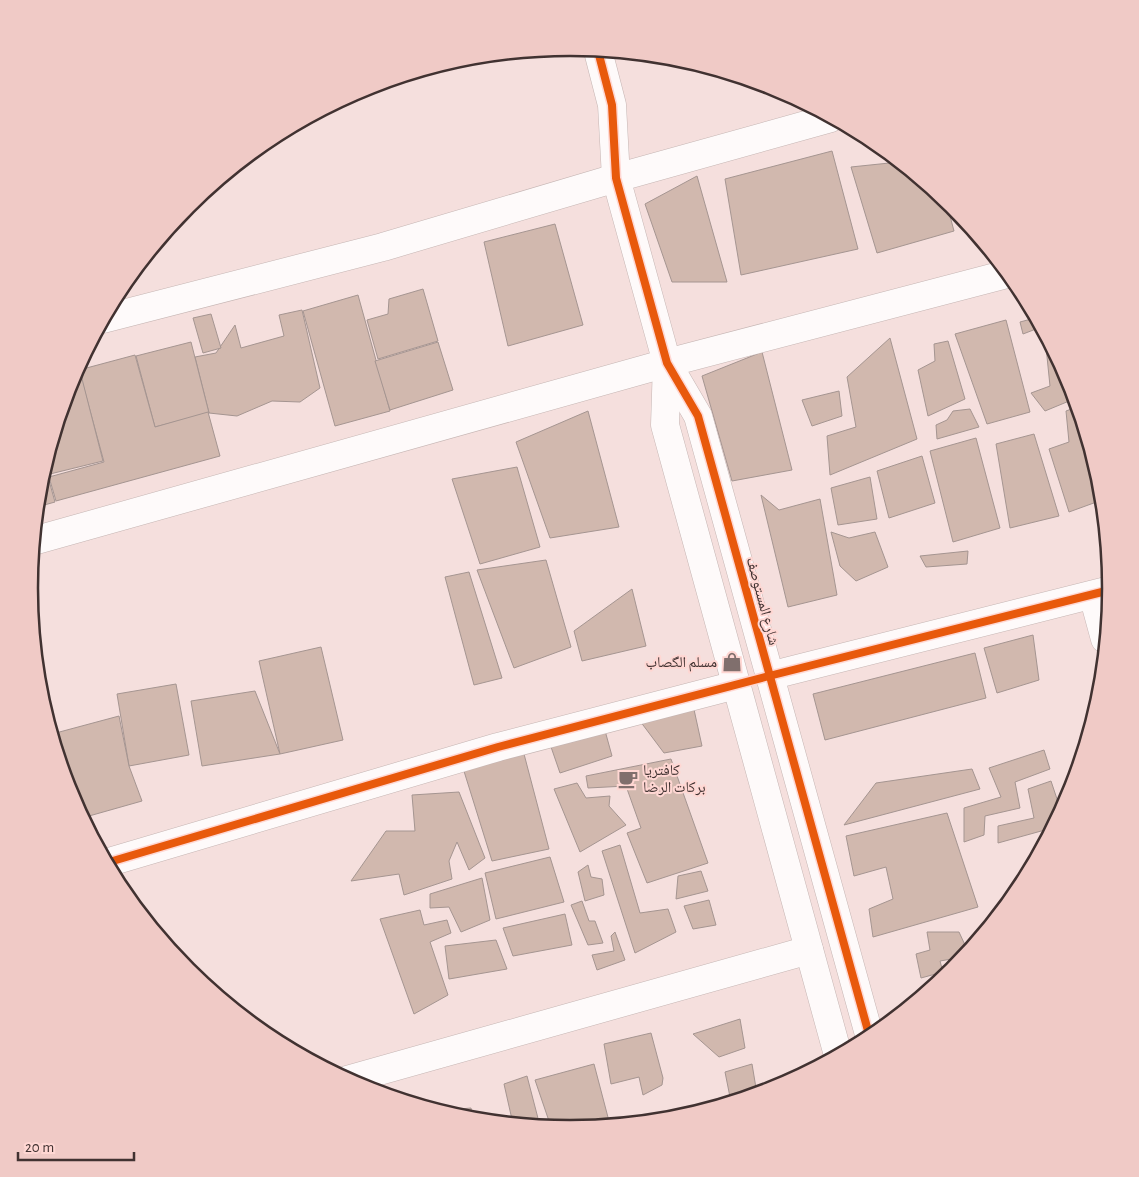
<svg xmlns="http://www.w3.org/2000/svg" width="1139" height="1177" viewBox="0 0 1139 1177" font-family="'Alegreya Sans','Noto Naskh Arabic',sans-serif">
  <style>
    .building { fill: #d1b8ae; stroke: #a59591 }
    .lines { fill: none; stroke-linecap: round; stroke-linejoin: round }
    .minor-casing { stroke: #c5b5b3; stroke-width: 29 }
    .tertiary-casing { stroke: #c5b5b3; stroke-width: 29 }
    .minor { stroke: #fefafa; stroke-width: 28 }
    .tertiary { stroke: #fefafa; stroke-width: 28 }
    .cycleway-casing { stroke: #ffd7d3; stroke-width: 11 }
    .cycleway { stroke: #e8590c; stroke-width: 8 }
    .labels { text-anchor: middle; stroke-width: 4; stroke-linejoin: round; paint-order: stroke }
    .street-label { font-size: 15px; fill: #413231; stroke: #ffd7d3 }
    .poi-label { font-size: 15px; fill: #413231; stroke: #ffd7d3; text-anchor: end }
    .rim { fill: none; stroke: #413231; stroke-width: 2.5 }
  </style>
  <rect width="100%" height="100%" fill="#f5dfdd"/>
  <g class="building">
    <path d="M 832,151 L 858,249 L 741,275 L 725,179 Z"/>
    <path d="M 899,162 L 921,181 L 923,185 L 928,186 L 946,201 L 954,231 L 877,253 L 851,167 Z"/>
    <path d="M 697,176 L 727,282 L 672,282 L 645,204 Z"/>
    <path d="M 555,224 L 583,325 L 508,346 L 484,242 Z"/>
    <path d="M 423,289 L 438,341 L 378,359 L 367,320 L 388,314 L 389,299 Z"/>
    <path d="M 358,295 L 390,411 L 335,426 L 303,311 Z"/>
    <path d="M 302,310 L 320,388 L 300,402 L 272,401 L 237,416 L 209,413 L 195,357 L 216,353 L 235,325 L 241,348 L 284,336 L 279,315 Z"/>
    <path d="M 211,314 L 221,348 L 203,353 L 193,318 Z"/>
    <path d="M 1035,318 L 1036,329 L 1023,334 L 1020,322 Z"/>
    <path d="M 1006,320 L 1030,412 L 987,424 L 955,334 Z"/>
    <path d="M 1045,337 L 1069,382 L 1074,399 L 1045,411 L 1031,393 L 1050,386 Z"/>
    <path d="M 890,338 L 917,439 L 830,475 L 827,436 L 856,427 L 847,377 Z"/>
    <path d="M 948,341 L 965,399 L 928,416 L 918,370 L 935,361 L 934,344 Z"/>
    <path d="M 191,342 L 209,413 L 155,427 L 136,356 Z"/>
    <path d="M 438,342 L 453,390 L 390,410 L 375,361 Z"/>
    <path d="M 762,352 L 792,470 L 732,481 L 702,376 Z"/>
    <path d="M 135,355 L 155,427 L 208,412 L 220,456 L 56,501 L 49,477 L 104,462 L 79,370 Z"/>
    <path d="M 80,371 L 103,461 L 50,474 L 46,460 L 70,381 L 75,372 Z"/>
    <path d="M 839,391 L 842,416 L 812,426 L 802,400 Z"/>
    <path d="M 1077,407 L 1100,483 L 1102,500 L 1069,512 L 1049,449 L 1069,442 L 1066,411 Z"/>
    <path d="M 970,409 L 979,427 L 937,439 L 936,425 L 947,420 L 953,411 Z"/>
    <path d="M 588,411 L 619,527 L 550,538 L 516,442 Z"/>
    <path d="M 1034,434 L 1059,516 L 1010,528 L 996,444 Z"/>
    <path d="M 976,438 L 1000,528 L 953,542 L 930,451 Z"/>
    <path d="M 922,456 L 935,503 L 889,518 L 877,471 Z"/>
    <path d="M 46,461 L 50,475 L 41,478 Z"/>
    <path d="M 517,467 L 540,547 L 480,564 L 452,479 Z"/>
    <path d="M 48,477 L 55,502 L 37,507 L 40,479 Z"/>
    <path d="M 870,477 L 877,519 L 838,525 L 831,488 Z"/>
    <path d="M 761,495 L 779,510 L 820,499 L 837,595 L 788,607 Z"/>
    <path d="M 831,532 L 849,538 L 875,532 L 888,567 L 856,581 L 840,566 Z"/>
    <path d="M 968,551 L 967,564 L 926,567 L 920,556 Z"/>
    <path d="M 546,560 L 571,647 L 514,668 L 477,570 Z"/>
    <path d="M 469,572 L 502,678 L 474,685 L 445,577 Z"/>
    <path d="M 632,589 L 646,646 L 582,661 L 574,631 Z"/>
    <path d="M 1033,635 L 1039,680 L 997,693 L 984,648 Z"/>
    <path d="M 321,647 L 343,740 L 280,754 L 259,661 Z"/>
    <path d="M 975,653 L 986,698 L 825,740 L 813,694 Z"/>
    <path d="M 176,684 L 189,755 L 129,766 L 117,694 Z"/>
    <path d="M 255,691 L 280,754 L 202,766 L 191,701 Z"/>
    <path d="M 693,705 L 702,746 L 664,753 L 637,717 Z"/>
    <path d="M 119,716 L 129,766 L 142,801 L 82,818 L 70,795 L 52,734 Z"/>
    <path d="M 604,727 L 612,756 L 560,773 L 550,744 Z"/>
    <path d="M 1044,750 L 1050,769 L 1015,782 L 1020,808 L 985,816 L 984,835 L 964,842 L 964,808 L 1001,797 L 989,768 Z"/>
    <path d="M 524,754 L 549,849 L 492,861 L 463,768 Z"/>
    <path d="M 671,759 L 708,863 L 647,883 L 627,833 L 641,828 L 626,786 L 588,788 L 586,776 Z"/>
    <path d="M 972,769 L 980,789 L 844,825 L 876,783 Z"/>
    <path d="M 1051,781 L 1061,811 L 1052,828 L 998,843 L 998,826 L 1034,818 L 1028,789 Z"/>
    <path d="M 577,783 L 586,798 L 610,796 L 609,806 L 626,825 L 580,852 L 554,789 Z"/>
    <path d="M 459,792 L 485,858 L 469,870 L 457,842 L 449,861 L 452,879 L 404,895 L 399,874 L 351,881 L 386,831 L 415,831 L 412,795 Z"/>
    <path d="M 947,813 L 978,907 L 873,937 L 869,909 L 893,899 L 886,867 L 854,876 L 846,836 Z"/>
    <path d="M 620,845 L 640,913 L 668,909 L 676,932 L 635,953 L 602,851 Z"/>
    <path d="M 550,857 L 564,902 L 496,919 L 485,873 Z"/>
    <path d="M 588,865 L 591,877 L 602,879 L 604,895 L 585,901 L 578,872 Z"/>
    <path d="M 701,871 L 708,891 L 676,899 L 678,876 Z"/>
    <path d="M 482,878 L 490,920 L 461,932 L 449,907 L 430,908 L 430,894 Z"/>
    <path d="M 709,900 L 716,925 L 693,929 L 684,906 Z"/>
    <path d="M 582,901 L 589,921 L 595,921 L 603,943 L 588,945 L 571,905 Z"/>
    <path d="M 420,910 L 424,925 L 447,920 L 451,933 L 430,942 L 448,995 L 414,1014 L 380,919 Z"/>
    <path d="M 565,914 L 572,945 L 513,956 L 503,928 Z"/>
    <path d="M 615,932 L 625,960 L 597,970 L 592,955 L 614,951 L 611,936 Z"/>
    <path d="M 927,932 L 959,932 L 965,945 L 975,942 L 963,957 L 940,961 L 943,972 L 921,978 L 916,954 L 930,950 Z"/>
    <path d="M 496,940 L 507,969 L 449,979 L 445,946 Z"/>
    <path d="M 740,1019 L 745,1048 L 719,1057 L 693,1034 Z"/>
    <path d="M 651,1033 L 663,1078 L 662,1085 L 643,1095 L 639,1077 L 611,1084 L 604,1044 Z"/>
    <path d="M 594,1064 L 610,1125 L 569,1129 L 551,1127 L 535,1080 Z"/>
    <path d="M 752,1064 L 757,1094 L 731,1102 L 725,1072 Z"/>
    <path d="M 527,1076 L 540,1126 L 513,1124 L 504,1084 Z"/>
    <path d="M 471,1108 L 473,1120 L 464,1119 L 439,1111 Z"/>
  </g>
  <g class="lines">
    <defs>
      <g id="minor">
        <path d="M 598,51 L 612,105 L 616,178"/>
        <path d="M 103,319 L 383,247 L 616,178 L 831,118"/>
        <path d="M 33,541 L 667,363 L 1007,274"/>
        <path d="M 1093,595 L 1105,639"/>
        <path d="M 769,676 L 1110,590"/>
        <path d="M 106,863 L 498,747 L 736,685"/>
        <path d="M 347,1080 L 809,950"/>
      </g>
      <g id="tertiary">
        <path d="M 616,178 L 667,363 L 698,416 L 870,1038"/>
        <path d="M 667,363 L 665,425 L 838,1055"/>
      </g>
    </defs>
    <use href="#minor" class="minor-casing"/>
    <use href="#tertiary" class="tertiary-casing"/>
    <use href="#minor" class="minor"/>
    <use href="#tertiary" class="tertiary"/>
    <defs>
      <g id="cycleway">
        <path d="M 598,51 L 612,105 L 616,178 L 667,363 L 698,416 L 870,1038"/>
        <path d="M 106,863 L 498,747 L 769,676 L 1110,590"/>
      </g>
    </defs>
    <use href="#cycleway" class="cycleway-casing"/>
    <use href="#cycleway" class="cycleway"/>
  </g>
  <defs>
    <symbol id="shop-bare" viewBox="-9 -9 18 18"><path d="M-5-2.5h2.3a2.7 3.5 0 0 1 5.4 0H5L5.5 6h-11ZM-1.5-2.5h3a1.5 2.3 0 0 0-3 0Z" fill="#806f6d" stroke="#ffd7d3" stroke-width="2.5" paint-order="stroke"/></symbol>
    <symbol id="cafe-bare" viewBox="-9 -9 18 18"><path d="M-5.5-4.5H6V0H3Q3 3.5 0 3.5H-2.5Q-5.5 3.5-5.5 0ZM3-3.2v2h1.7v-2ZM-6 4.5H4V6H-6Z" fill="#806f6d" stroke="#ffd7d3" stroke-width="2.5" paint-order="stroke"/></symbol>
  </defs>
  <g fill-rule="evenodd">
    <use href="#shop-bare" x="718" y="648" width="28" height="28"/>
    <use href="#cafe-bare" x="614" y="765" width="28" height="28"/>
  </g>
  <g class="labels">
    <g class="street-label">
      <text transform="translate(763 601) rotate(75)" y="5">شارع المستوصف</text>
    </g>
    <g class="poi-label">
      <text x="717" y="667">مسلم الگصاب</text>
      <text x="643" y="775" text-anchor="start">كافتريا<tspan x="643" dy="17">بركات الرضا</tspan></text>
    </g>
  </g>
  <path d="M0 0H1139V1177H0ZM38 588a532 532 0 1 1 1064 0a532 532 0 1 1-1064 0Z" fill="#f0cac6" fill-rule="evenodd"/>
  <path class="rim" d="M38 588a532 532 0 1 1 1064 0a532 532 0 1 1-1064 0Z"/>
  <path d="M18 1152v8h116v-8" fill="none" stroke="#413231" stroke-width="2.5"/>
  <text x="25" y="1152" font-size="15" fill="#413231" stroke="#ffd7d3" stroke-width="4" paint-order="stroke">20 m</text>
</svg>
